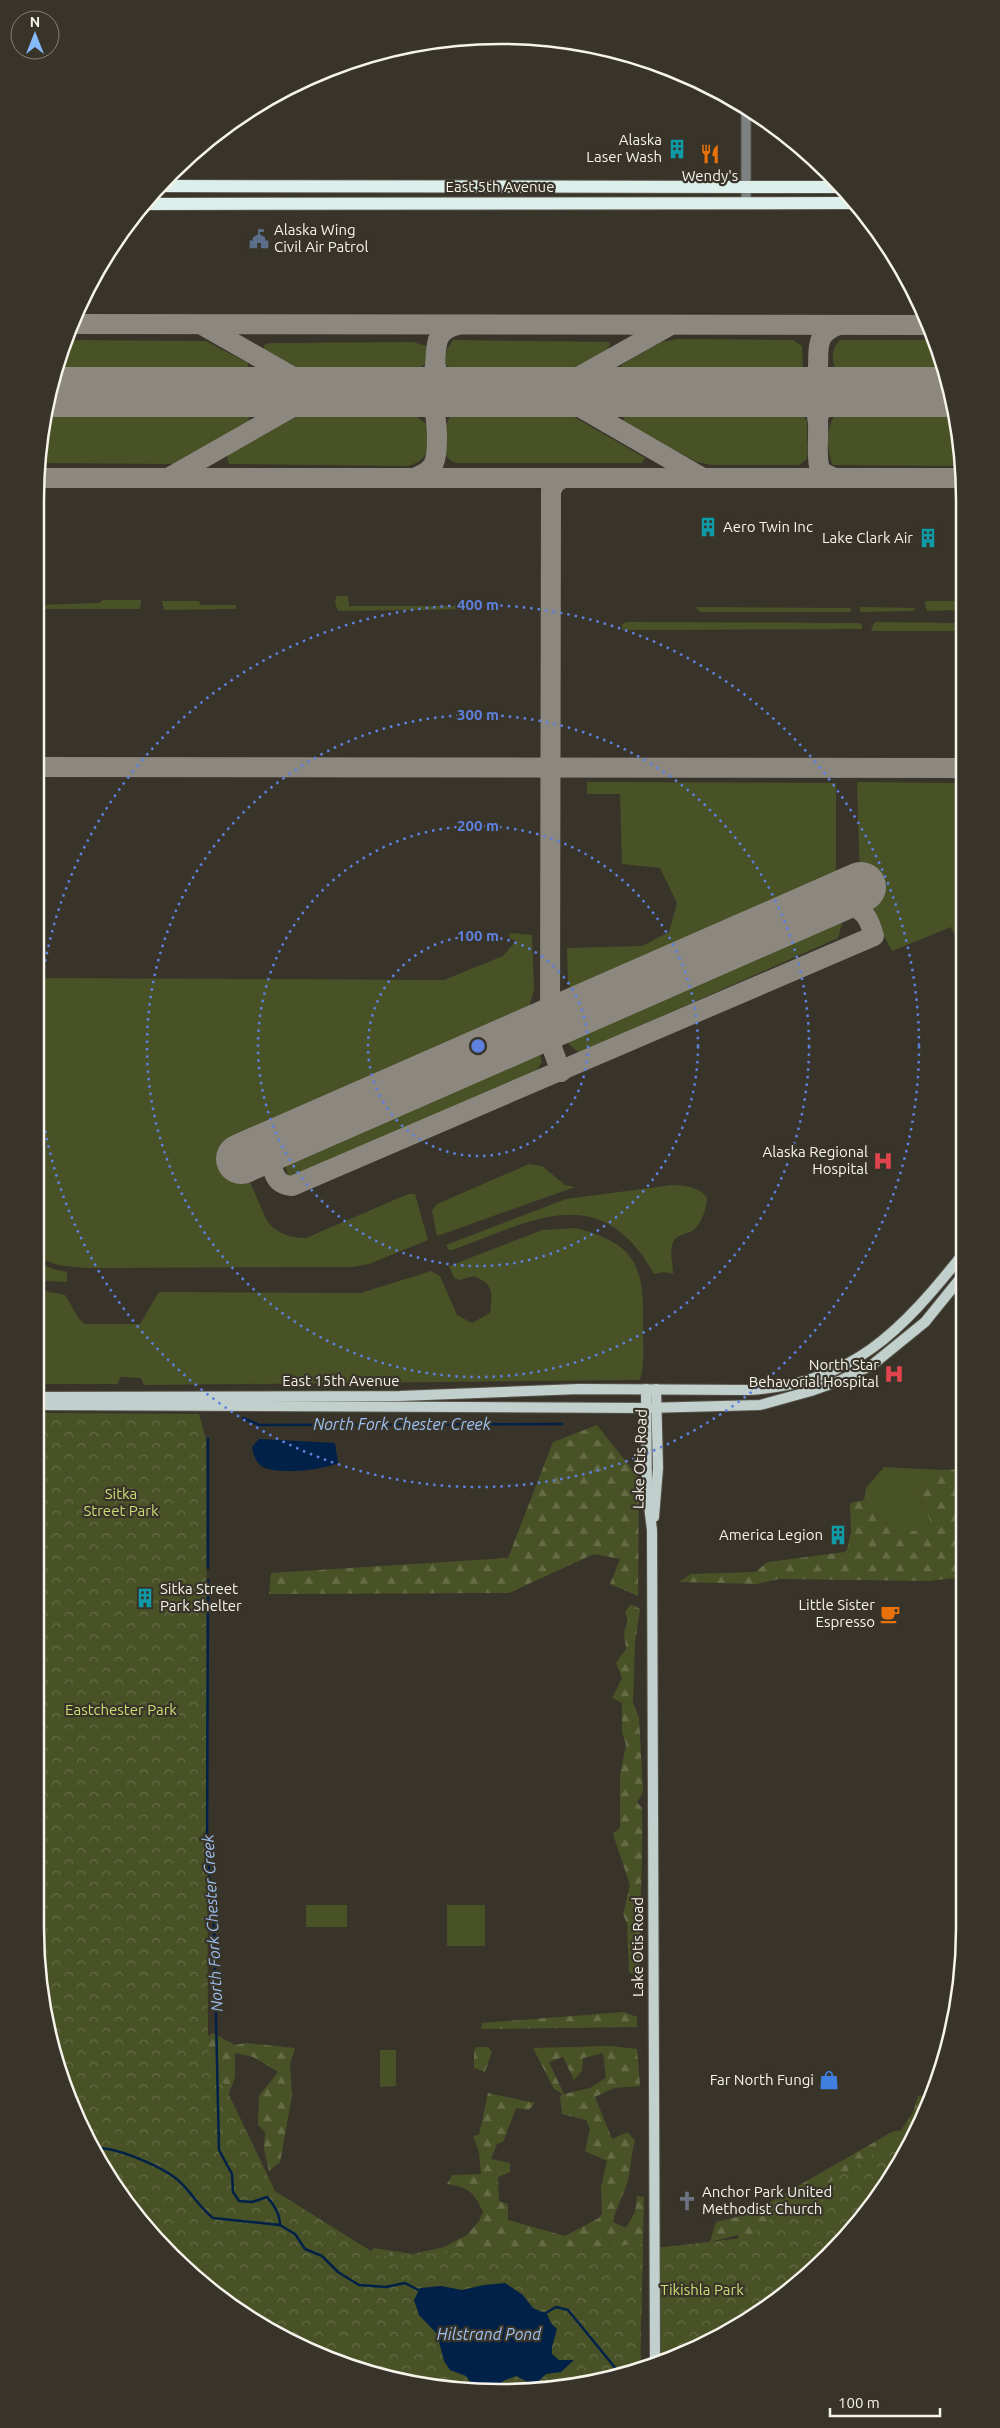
<svg xmlns="http://www.w3.org/2000/svg" width="1000" height="2428" viewBox="0 0 1000 2428" font-family="Ubuntu,sans-serif">
  <style>
    .green { fill: #495226 }
    .forest { fill: url(#forest-firs); fill-rule: evenodd }
    .park { fill: url(#park-crowns) }
    .water { fill: #012149 }
    .lines { fill: none; stroke-linecap: round; stroke-linejoin: round }
    .stream { stroke: #012149; stroke-width: 2.5 }
    .taxiway { stroke: #8c8880; stroke-width: 20 }
    .runway { stroke: #8c8880; stroke-width: 50 }
    .minor-casing { stroke: #575349; stroke-width: 11 }
    .major-casing { stroke: #575349; stroke-width: 12 }
    .highway-casing { stroke: #575349; stroke-width: 14 }
    .minor { stroke: #7b8281; stroke-width: 9 }
    .major { stroke: #c2d0cd; stroke-width: 10 }
    .highway { stroke: #ddefeb; stroke-width: 12 }
    .ring { fill: none; stroke: #5e80de; stroke-width: 2.5; stroke-dasharray: 2.5 5 }
    .labels { text-anchor: middle; stroke-width: 4.5; stroke-linejoin: round; paint-order: stroke }
    .poi-label { font-size: 15px; fill: #f6f3ec; stroke: #39342a; text-anchor: end }
    .street-label { font-size: 15px; fill: #f6f3ec; stroke: #39342a }
    .park-label { font-size: 15px; fill: #cade73; stroke: #39342a }
    .water-label { font-size: 16px; font-style: italic; fill: #9cc1f2; stroke: #39342a }
    .rim { fill: none; stroke: #f6f3ec; stroke-width: 2.5 }
    .centre { fill: #5e80de; stroke: #39342a; stroke-width: 2.5 }
    .ring-label { font-size: 15px; text-anchor: middle; font-weight: bold; fill: #5e80de; stroke: #39342a; stroke-width: 4.5; stroke-linejoin: round; paint-order: stroke }
  </style>
  <defs>
    <pattern id="forest-firs" width="22" height="20" patternUnits="userSpaceOnUse" patternTransform="scale(1.25)"><rect width="22" height="20" fill="#495226"/><path d="M5 1l3.5 6h-7zM16 11l3.5 6h-7z" fill="#646b46"/></pattern>
    <pattern id="park-crowns" width="20" height="18" patternUnits="userSpaceOnUse" patternTransform="scale(1.25)"><rect width="20" height="18" fill="#495226"/><path d="M2 6a3 3 0 1 1 6 0M12 15a3 3 0 1 1 6 0" fill="none" stroke="#646b46"/></pattern>
  </defs>
  <rect width="100%" height="100%" fill="#39342a"/>
  <g class="green">
    <path d="M 678,339 L 793,340 L 802,346 L 803,368 L 796,372 L 623,369 L 621,365 L 661,342 Z"/>
    <path d="M 65,340 L 206,341 L 248,363 L 248,371 L 56,370 L 60,351 Z"/>
    <path d="M 453,340 L 609,342 L 610,345 L 606,351 L 565,372 L 454,371 L 445,364 L 447,349 Z"/>
    <path d="M 840,340 L 931,340 L 940,371 L 844,373 L 836,370 C 831,359 831,350 840,340 Z"/>
    <path d="M 413,342 L 426,346 L 427,362 L 416,371 L 301,371 L 263,351 L 265,344 L 273,343 Z"/>
    <path d="M 839,411 L 953,412 L 961,439 L 961,466 L 833,465 C 825,449 826,422 839,411 Z"/>
    <path d="M 49,413 L 245,414 L 249,416 L 249,421 L 189,459 L 175,464 L 41,463 Z"/>
    <path d="M 304,413 L 414,415 L 428,425 C 428,446 432,459 408,466 L 229,464 L 227,459 L 229,452 Z"/>
    <path d="M 452,414 L 569,414 L 645,458 L 642,463 L 456,463 C 437,457 442,427 452,414 Z"/>
    <path d="M 624,414 L 802,414 L 807,421 L 807,459 L 799,465 L 712,465 L 697,462 L 623,423 Z"/>
    <path d="M 336,596 L 348,596 L 349,606 L 478,606 L 479,609 L 338,611 L 335,603 Z"/>
    <path d="M 103,600 L 141,600 L 140,609 L 35,609 L 35,605 L 99,603 Z"/>
    <path d="M 162,601 L 199,601 L 200,605 L 236,605 L 236,609 L 164,610 Z"/>
    <path d="M 926,601 L 961,601 L 961,610 L 927,611 L 925,603 Z"/>
    <path d="M 698,607 L 851,608 L 851,610 L 850,612 L 700,612 L 696,608 Z"/>
    <path d="M 859,607 L 916,608 L 913,611 L 861,612 Z"/>
    <path d="M 627,622 L 858,623 L 862,625 L 862,629 L 622,630 L 622,624 Z"/>
    <path d="M 877,622 L 961,623 L 961,631 L 871,631 L 874,623 Z"/>
    <path d="M 587,782 L 836,783 L 836,880 L 586,992 L 572,988 L 568,984 L 567,948 L 642,946 L 669,932 L 677,903 L 660,868 L 622,864 L 620,794 L 587,794 Z"/>
    <path d="M 857,782 L 962,783 L 962,952 L 951,927 L 892,951 L 864,898 L 860,880 Z"/>
    <path d="M 837,918 L 843,920 L 838,938 L 579,1053 L 569,1044 L 568,1035 L 573,1028 L 821,919 Z"/>
    <path d="M 510,933 L 532,935 L 534,990 L 528,1010 L 517,1018 L 234,1145 L 266,1219 C 274,1233 291,1238 306,1238 L 408,1194 L 415,1194 L 428,1240 L 369,1264 L 353,1267 L 88,1268 C 69,1267 52,1266 35,1255 L 35,978 L 444,980 L 503,956 L 516,941 L 509,938 Z"/>
    <path d="M 527,1048 C 537,1049 540,1053 542,1062 L 536,1071 L 302,1178 L 288,1176 L 285,1164 L 290,1157 Z"/>
    <path d="M 529,1164 L 542,1166 L 565,1185 L 575,1187 L 437,1236 L 432,1211 L 437,1204 Z"/>
    <path d="M 672,1185 C 685,1186 699,1186 707,1198 C 707,1209 700,1228 690,1232 C 683,1235 677,1235 673,1242 C 669,1253 673,1263 673,1274 L 664,1272 L 654,1274 C 600,1178 533,1221 452,1250 L 449,1250 L 446,1245 L 566,1199 Z"/>
    <path d="M 576,1228 C 637,1244 644,1266 643,1326 C 643,1344 645,1363 640,1380 L 144,1385 L 141,1378 L 120,1377 L 118,1384 L 35,1384 L 35,1289 L 65,1295 L 79,1319 L 85,1324 L 140,1324 L 159,1292 L 361,1293 L 431,1271 L 440,1276 L 457,1315 L 472,1323 L 490,1313 C 492,1293 495,1285 474,1276 L 459,1280 L 454,1278 L 449,1266 L 542,1230 Z"/>
    <path d="M 35,1261 L 53,1269 L 67,1272 L 67,1282 L 45,1281 L 35,1276 Z"/>
    <path d="M 884,1467 L 941,1470 L 932,1481 L 918,1491 L 930,1521 L 921,1531 L 894,1531 L 864,1500 L 866,1488 Z"/>
    <rect x="306" y="1905" width="41" height="22"/>
    <rect x="447" y="1905" width="38" height="41"/>
    <path d="M 380,2050 L 396,2050 L 396,2086 L 380,2087 Z"/>
  </g>
  <g class="forest">
    <path d="M 597,1425 L 639,1478 L 638,1596 L 610,1584 L 620,1559 L 594,1554 L 509,1593 L 269,1594 L 271,1573 L 508,1558 L 553,1442 Z"/>
    <path d="M 964,1469 L 964,1577 L 929,1581 L 779,1579 L 757,1584 L 679,1582 L 691,1574 L 755,1572 L 768,1562 L 845,1552 L 847,1549 L 851,1532 L 850,1503 L 864,1500 L 894,1531 L 921,1531 L 930,1521 L 918,1491 L 932,1481 L 941,1470 Z"/>
    <path d="M 631,1604 L 640,1609 L 635,1643 L 633,1703 L 639,1717 L 643,1792 L 637,1802 L 642,1808 C 643,1865 639,1922 640,1979 L 629,1972 L 627,1923 L 623,1915 L 630,1885 L 613,1834 L 620,1827 L 620,1775 L 626,1745 L 622,1731 L 622,1703 L 612,1698 L 622,1678 L 616,1663 L 626,1649 L 624,1633 L 628,1619 L 625,1612 Z"/>
    <path d="M 624,2012 L 637,2017 L 637,2027 L 481,2029 L 482,2023 Z"/>
    <path d="M 213,2033 L 235,2045 L 246,2043 L 295,2048 L 290,2064 L 292,2096 L 280,2162 L 269,2171 L 264,2149 L 265,2132 L 258,2125 L 259,2096 L 278,2072 L 253,2057 L 235,2053 L 235,2077 L 227,2098 L 60,2078 L 53,2034 L 208,2036 Z"/>
    <path d="M 610,2046 L 637,2049 L 640,2086 L 614,2088 L 595,2097 L 612,2139 L 628,2132 L 635,2141 C 631,2154 631,2167 628,2180 C 624,2195 616,2207 613,2222 L 626,2228 L 635,2212 L 637,2196 L 644,2197 L 640,2369 L 366,2257 L 374,2248 L 413,2254 L 444,2247 L 467,2235 L 479,2221 L 483,2212 C 474,2192 469,2188 447,2184 L 452,2175 L 481,2174 L 479,2152 L 473,2136 L 479,2135 L 488,2093 L 535,2103 L 529,2110 L 516,2108 L 503,2142 L 497,2144 L 491,2159 L 510,2163 L 510,2172 L 498,2177 L 499,2201 L 508,2204 L 508,2220 L 565,2236 L 599,2218 L 602,2213 L 601,2187 L 607,2161 L 585,2151 L 590,2129 L 586,2120 L 562,2114 L 560,2096 L 563,2094 L 554,2089 L 533,2048 ZM 603,2053 L 606,2078 L 590,2088 L 564,2094 L 549,2062 L 563,2057 L 574,2080 L 582,2071 L 583,2058 Z"/>
    <path d="M 476,2047 L 488,2047 L 492,2052 L 485,2072 L 474,2068 L 474,2051 Z"/>
    <path d="M 931,2094 L 869,2211 L 857,2222 L 741,2251 L 738,2235 L 710,2242 L 716,2222 L 749,2214 L 892,2132 L 908,2129 L 918,2096 Z"/>
  </g>
  <g class="park">
    <path d="M 35,1413 L 199,1414 L 206,1439 L 208,2051 L 275,2191 L 379,2256 L 643,2244 L 640,2369 L 591,2384 L 439,2389 L 351,2368 L 314,2352 L 290,2337 L 285,2339 L 268,2331 L 150,2234 L 97,2160 L 60,2078 L 35,1928 Z"/>
    <path d="M 926,2103 L 869,2211 L 758,2315 L 678,2357 L 656,2364 L 655,2248 L 751,2237 L 776,2214 L 845,2173 L 896,2138 L 911,2115 Z"/>
  </g>
  <g class="water">
    <path d="M 259,1439 L 335,1443 L 338,1463 C 322,1470 280,1475 263,1467 C 256,1463 253,1454 252,1447 Z"/>
    <path d="M 505,2283 L 523,2295 L 533,2308 L 547,2314 L 551,2323 L 557,2329 L 552,2347 L 552,2354 L 559,2360 L 574,2360 L 561,2372 L 546,2374 L 539,2381 L 531,2384 L 516,2376 L 505,2380 L 495,2387 L 474,2388 L 466,2376 L 450,2370 L 444,2361 L 437,2334 L 419,2315 L 414,2300 L 420,2288 L 441,2286 L 462,2290 L 484,2285 Z"/>
  </g>
  <g class="lines">
    <g class="stream">
      <path d="M 243,1418 L 259,1425 L 562,1424"/>
      <path d="M 208,1568 L 208,1439"/>
      <path d="M 208,1580 L 207,1847 L 214,1928 L 219,2150 L 232,2174 L 233,2192 L 239,2201 L 252,2202 L 267,2197 C 274,2204 280,2215 280,2225"/>
      <path d="M 92,2148 C 114,2146 166,2167 182,2184 C 193,2195 200,2208 213,2218 L 280,2225 L 295,2234 L 305,2249 L 322,2256 L 338,2272 L 359,2285 L 386,2287 L 405,2283 L 422,2292"/>
      <path d="M 544,2314 L 556,2307 L 568,2310 L 621,2375"/>
    </g>
    <g class="taxiway">
      <path d="M 72,324 L 926,325"/>
      <path d="M 204,326 L 307,385 L 330,391"/>
      <path d="M 436,367 C 440,383 449,389 464,392"/>
      <path d="M 411,392 C 419,395 425,397 431,404 C 438,414 439,454 433,465 C 429,472 421,475 414,478"/>
      <path d="M 411,392 C 457,379 415,334 458,325"/>
      <path d="M 540,392 L 566,399 L 701,477"/>
      <path d="M 540,392 L 564,385 L 669,326"/>
      <path d="M 789,392 C 832,402 813,434 819,466 L 822,472 L 834,478"/>
      <path d="M 789,392 C 795,390 803,389 808,386 C 831,370 802,337 839,325"/>
      <path d="M 818,417 L 826,400 L 843,392"/>
      <path d="M 170,477 L 305,400 L 332,392"/>
      <path d="M 39,478 L 961,478"/>
      <path d="M 35,767 L 962,768"/>
      <path d="M 561,1072 L 551,1045 L 550,1023 L 551,491 L 555,483 L 563,478"/>
      <path d="M 306,1131 C 291,1141 268,1151 274,1173 C 277,1182 283,1185 292,1186 L 874,936 C 872,929 869,920 865,915 C 851,898 822,908 804,911"/>
    </g>
    <g class="runway">
      <path d="M 53,392 L 947,392"/>
      <path d="M 241,1159 L 861,887"/>
    </g>
    <defs>
      <path id="minor" d="M 746,107 L 746,203"/>
      <g id="major">
        <path d="M 646,1389 L 647,1490 L 652,1530 L 655,2365"/>
        <path d="M 35,1397 L 400,1396 L 579,1389 L 749,1390 C 853,1384 902,1330 963,1254"/>
        <path d="M 35,1405 L 646,1408 L 760,1405 L 811,1391 L 839,1381 L 872,1365 L 925,1322 L 963,1275"/>
        <path d="M 654,1517 L 658,1468 L 656,1389"/>
      </g>
      <g id="highway">
        <path d="M 158,186 L 842,187"/>
        <path d="M 143,204 L 856,203"/>
      </g>
    </defs>
    <use href="#minor" class="minor-casing"/>
    <use href="#major" class="major-casing"/>
    <use href="#highway" class="highway-casing"/>
    <use href="#minor" class="minor"/>
    <use href="#major" class="major"/>
    <use href="#highway" class="highway"/>
  </g>
  <g class="ring">
    <circle cx="478" cy="1046" r="110"/>
    <circle cx="478" cy="1046" r="220"/>
    <circle cx="478" cy="1046" r="331"/>
    <circle cx="478" cy="1046" r="441"/>
  </g>
  <defs>
    <symbol id="building-bare" viewBox="-9 -9 18 18"><path d="M-4-6H4V6H1V3H-1V6H-4ZM-2.5-4.3h1.7v1.8h-1.7ZM.8-4.3h1.7v1.8H.8ZM-2.5-1h1.7V.8h-1.7ZM.8-1h1.7V.8H.8Z" fill="#0f9aa8" stroke="#39342a" stroke-width="2.5" paint-order="stroke"/></symbol>
    <symbol id="restaurant-bare" viewBox="-9 -9 18 18"><path d="M-5-6h1v4h1v-4h1v4h1v-4h1v5L-1.5 .5V6h-2V.5L-5-1ZM5-6V6H3V1.5H1.5Q1.5-4 5-6Z" fill="#e8710a" stroke="#39342a" stroke-width="2.5" paint-order="stroke"/></symbol>
    <symbol id="civic-bare" viewBox="-9 -9 18 18"><path d="M-.6-6.5H3V-4.5H.6V-3L4-1V1h2V6H-6V1h2V-1L-.6-3ZM-1.2 2.5V6h2.4V2.5Z" fill="#5c6f8a" stroke="#39342a" stroke-width="2.5" paint-order="stroke"/></symbol>
    <symbol id="hospital-bare" viewBox="-9 -9 18 18"><path d="M-5-5h3v3.5h4V-5h3V5h-3V1.5h-4V5h-3Z" fill="#e0444e" stroke="#39342a" stroke-width="2.5" paint-order="stroke"/></symbol>
    <symbol id="cafe-bare" viewBox="-9 -9 18 18"><path d="M-5.5-4.5H6V0H3Q3 3.5 0 3.5H-2.5Q-5.5 3.5-5.5 0ZM3-3.2v2h1.7v-2ZM-6 4.5H4V6H-6Z" fill="#e8710a" stroke="#39342a" stroke-width="2.5" paint-order="stroke"/></symbol>
    <symbol id="shop-bare" viewBox="-9 -9 18 18"><path d="M-5-2.5h2.3a2.7 3.5 0 0 1 5.4 0H5L5.5 6h-11ZM-1.5-2.5h3a1.5 2.3 0 0 0-3 0Z" fill="#3f7fe0" stroke="#39342a" stroke-width="2.5" paint-order="stroke"/></symbol>
    <symbol id="church-bare" viewBox="-9 -9 18 18"><path d="M-1.2-6h2.4v3.5h3.3v2.4h-3.3V6h-2.4V-.1h-3.3v-2.4h3.3Z" fill="#6b7280" stroke="#39342a" stroke-width="2.5" paint-order="stroke"/></symbol>
  </defs>
  <g fill-rule="evenodd">
    <use href="#building-bare" x="663" y="135" width="28" height="28"/>
    <use href="#restaurant-bare" x="696" y="140" width="28" height="28"/>
    <use href="#civic-bare" x="245" y="225" width="28" height="28"/>
    <use href="#building-bare" x="694" y="513" width="28" height="28"/>
    <use href="#building-bare" x="914" y="524" width="28" height="28"/>
    <use href="#hospital-bare" x="869" y="1147" width="28" height="28"/>
    <use href="#hospital-bare" x="880" y="1360" width="28" height="28"/>
    <use href="#building-bare" x="824" y="1521" width="28" height="28"/>
    <use href="#building-bare" x="131" y="1584" width="28" height="28"/>
    <use href="#cafe-bare" x="876" y="1600" width="28" height="28"/>
    <use href="#shop-bare" x="815" y="2066" width="28" height="28"/>
    <use href="#church-bare" x="673" y="2187" width="28" height="28"/>
  </g>
  <g class="labels">
    <g class="poi-label">
      <text x="662" y="145">Alaska<tspan x="662" dy="17">Laser Wash</tspan></text>
      <text x="710" y="181" text-anchor="middle">Wendy's</text>
      <text x="274" y="235" text-anchor="start">Alaska Wing<tspan x="274" dy="17">Civil Air Patrol</tspan></text>
      <text x="723" y="532" text-anchor="start">Aero Twin Inc</text>
      <text x="913" y="543">Lake Clark Air</text>
      <text x="868" y="1157">Alaska Regional<tspan x="868" dy="17">Hospital</tspan></text>
      <text x="879" y="1370">North Star<tspan x="879" dy="17">Behavorial Hospital</tspan></text>
      <text x="823" y="1540">America Legion</text>
      <text x="160" y="1594" text-anchor="start">Sitka Street<tspan x="160" dy="17">Park Shelter</tspan></text>
      <text x="875" y="1610">Little Sister<tspan x="875" dy="17">Espresso</tspan></text>
      <text x="814" y="2085">Far North Fungi</text>
      <text x="702" y="2197" text-anchor="start">Anchor Park United<tspan x="702" dy="17">Methodist Church</tspan></text>
    </g>
    <g class="street-label">
      <text x="500" y="192">East 5th Avenue</text>
      <text x="341" y="1386">East 15th Avenue</text>
      <text transform="translate(640 1459) rotate(-88)" y="5">Lake Otis Road</text>
      <text transform="translate(638 1947) rotate(-90)" y="5">Lake Otis Road</text>
    </g>
    <g class="park-label">
      <text x="121" y="1499">Sitka<tspan x="121" dy="17">Street Park</tspan></text>
      <text x="121" y="1715">Eastchester Park</text>
      <text x="702" y="2295">Tikishla Park</text>
    </g>
    <g class="water-label">
      <text x="402" y="1430">North Fork Chester Creek</text>
      <text transform="translate(212 1923) rotate(-93)" y="6">North Fork Chester Creek</text>
      <text x="489" y="2340">Hilstrand Pond</text>
    </g>
  </g>
  <path d="M0 0H1000V2428H0ZM500 44H500A456 456 0 0 1 956 500V1928A456 456 0 0 1 500 2384H500A456 456 0 0 1 44 1928V500A456 456 0 0 1 500 44Z" fill="#39342a" fill-rule="evenodd"/>
  <path class="rim" d="M500 44H500A456 456 0 0 1 956 500V1928A456 456 0 0 1 500 2384H500A456 456 0 0 1 44 1928V500A456 456 0 0 1 500 44Z"/>
  <circle cx="478" cy="1046" r="8" class="centre"/>
  <g class="ring-label">
    <text x="478" y="610">400 m</text>
    <text x="478" y="720">300 m</text>
    <text x="478" y="831">200 m</text>
    <text x="478" y="941">100 m</text>
  </g>
  <g transform="translate(35 35)"><circle r="24" fill="#39342a" stroke="#858078"/>
  <path d="M0-4L9 19L0 12L-9 19Z" fill="#86bbfb"/>
  <text y="-8" font-size="14" font-weight="bold" text-anchor="middle" fill="#f6f3ec">N</text>
  </g>
  <path d="M830 2408v8h110v-8" fill="none" stroke="#f6f3ec" stroke-width="2.5"/>
  <text x="838" y="2408" font-size="15" fill="#f6f3ec" stroke="#39342a" stroke-width="4" paint-order="stroke">100 m</text>
</svg>
